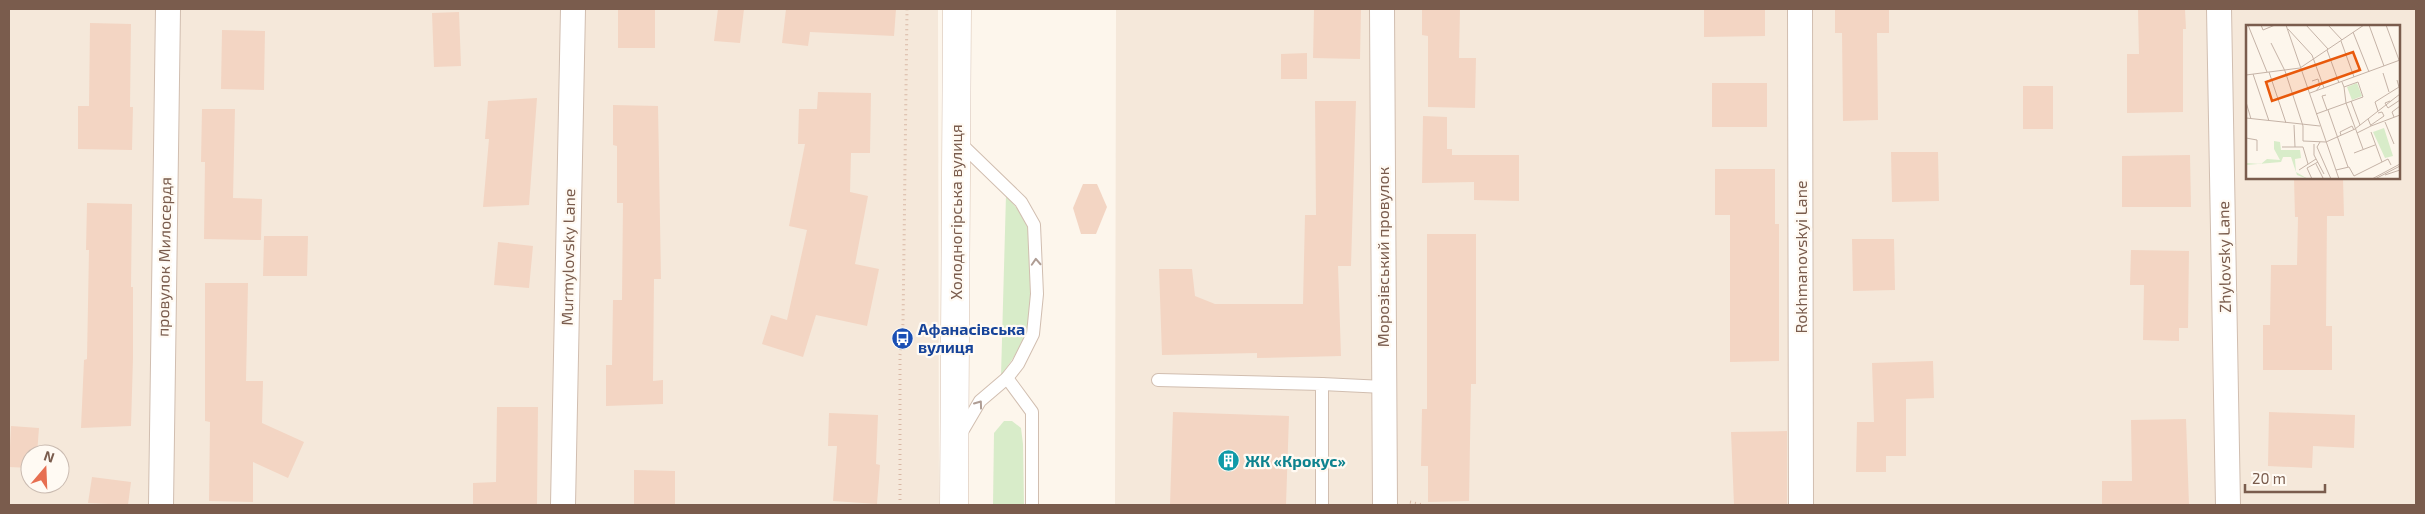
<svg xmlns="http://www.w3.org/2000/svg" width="2425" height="514" viewBox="0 0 2425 514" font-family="'Exo 2',sans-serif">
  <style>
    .residential { fill: #f5e8da; fill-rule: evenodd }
    .green { fill: #d8ecc9 }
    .building { fill: #f3d5c3 }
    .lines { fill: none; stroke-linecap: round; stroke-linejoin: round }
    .service-casing { stroke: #d1beb0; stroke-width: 14 }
    .minor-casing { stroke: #d1beb0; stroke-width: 26 }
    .secondary-casing { stroke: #d6c0b0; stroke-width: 29 }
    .path { stroke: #d9b8a5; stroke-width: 3; stroke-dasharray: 1 4; stroke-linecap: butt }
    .service { stroke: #fff; stroke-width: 12 }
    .minor { stroke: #fff; stroke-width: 24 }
    .secondary { stroke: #fff; stroke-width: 28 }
    .oneway { stroke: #af9d94 }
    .labels { text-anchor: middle; stroke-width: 4.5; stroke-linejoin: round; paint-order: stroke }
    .street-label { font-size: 16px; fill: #7a5c4d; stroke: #fffaf3 }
    .transit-label { font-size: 16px; font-weight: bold; fill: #164399; stroke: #fffaf3; text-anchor: start }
    .culture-label { font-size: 16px; font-weight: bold; fill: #0d838f; stroke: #fffaf3; text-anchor: start }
    .inset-road { fill: none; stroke: #c5b3a7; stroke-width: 1 }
    .view { fill: #e8590c; fill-opacity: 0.15; stroke: #e8590c; stroke-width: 2.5 }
    .inset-edge { fill: none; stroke: #7a5c4d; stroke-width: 2.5 }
  </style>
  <rect width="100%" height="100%" fill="#fdf6ec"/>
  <g class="residential">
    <path d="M 9,9 L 938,9 L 939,505 L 9,505 ZM 30,454 L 60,454 L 60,484 L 30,484 Z"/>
    <path d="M 1116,9 L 2416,9 L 2416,505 L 1115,505 ZM 2248,26 L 2399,26 L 2399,178 L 2248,178 Z"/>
  </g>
  <g class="green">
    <path d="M 1006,195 L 1033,228 L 1032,330 L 1001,376 Z"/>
    <path d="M 1004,421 L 1012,421 L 1021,428 L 1023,444 L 1024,505 L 993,505 L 994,433 Z"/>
  </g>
  <g class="building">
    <rect x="618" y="9" width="37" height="39"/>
    <path d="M 718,9 L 744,9 L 740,43 L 714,41 Z"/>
    <path d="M 786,9 L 896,9 L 894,36 L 810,32 L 808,46 L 782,43 Z"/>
    <path d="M 1314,9 L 1361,9 L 1360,59 L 1313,58 Z"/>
    <path d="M 1422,9 L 1460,9 L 1459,58 L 1476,58 L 1475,108 L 1428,107 L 1428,36 L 1422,35 Z"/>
    <path d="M 1704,9 L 1765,9 L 1765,36 L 1704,37 Z"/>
    <path d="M 1835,9 L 1889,9 L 1889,33 L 1877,33 L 1878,120 L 1843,121 L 1842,33 L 1835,33 Z"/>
    <path d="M 2138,9 L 2185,9 L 2186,29 L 2183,29 L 2183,112 L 2127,113 L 2127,54 L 2139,54 Z"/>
    <path d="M 459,12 L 461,66 L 434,67 L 432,13 Z"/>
    <path d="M 90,23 L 131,24 L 130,107 L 133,107 L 132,150 L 78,149 L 78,106 L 89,106 Z"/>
    <path d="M 222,30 L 265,31 L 264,90 L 221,89 Z"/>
    <path d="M 1307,53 L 1307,79 L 1281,79 L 1281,54 Z"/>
    <rect x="1712" y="83" width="55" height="44"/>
    <rect x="2023" y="86" width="30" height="43"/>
    <path d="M 818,92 L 871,93 L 870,153 L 851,153 L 850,192 L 868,196 L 855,264 L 879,269 L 867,326 L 816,315 L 803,357 L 762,344 L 771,315 L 787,320 L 807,230 L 789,226 L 805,144 L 798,144 L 799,109 L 817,109 Z"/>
    <path d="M 537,98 L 529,205 L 483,207 L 489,139 L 485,139 L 488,101 Z"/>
    <path d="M 1315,101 L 1356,101 L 1351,266 L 1338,266 L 1341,356 L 1257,358 L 1257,353 L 1162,355 L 1159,269 L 1192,269 L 1195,296 L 1215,304 L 1303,304 L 1305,215 L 1316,215 Z"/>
    <path d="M 613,105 L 658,106 L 661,279 L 654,279 L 653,381 L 663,380 L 663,404 L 606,406 L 606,365 L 612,365 L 613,300 L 622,300 L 623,203 L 617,203 L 617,146 L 613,145 Z"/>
    <path d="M 202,109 L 235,109 L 233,198 L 262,199 L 261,240 L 204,239 L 205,162 L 201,162 Z"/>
    <path d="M 1423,116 L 1447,117 L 1447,149 L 1452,149 L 1452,155 L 1519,155 L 1519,201 L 1474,200 L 1474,182 L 1422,183 Z"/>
    <path d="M 1891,152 L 1938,152 L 1939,201 L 1892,202 Z"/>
    <path d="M 2190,155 L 2191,207 L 2122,207 L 2122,156 Z"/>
    <path d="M 1715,169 L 1775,169 L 1775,224 L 1779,224 L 1779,361 L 1730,362 L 1730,215 L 1715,215 Z"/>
    <path d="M 2294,178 L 2343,178 L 2344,216 L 2327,216 L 2326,326 L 2332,326 L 2332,370 L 2263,370 L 2263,325 L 2270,325 L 2271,265 L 2297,265 L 2298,217 L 2295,217 Z"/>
    <path d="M 1083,184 L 1097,184 L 1107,207 L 1096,234 L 1081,234 L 1073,208 Z"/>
    <path d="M 87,203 L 132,204 L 131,287 L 133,287 L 133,358 L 131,426 L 81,428 L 84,360 L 87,359 L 89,250 L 86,250 Z"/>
    <path d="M 1427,234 L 1476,234 L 1476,384 L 1471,384 L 1469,501 L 1428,502 L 1428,466 L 1421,466 L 1422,409 L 1427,409 Z"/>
    <path d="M 264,236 L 308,236 L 307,276 L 263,276 Z"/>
    <path d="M 1852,239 L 1894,239 L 1895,290 L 1853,291 Z"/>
    <path d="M 498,242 L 533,246 L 529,288 L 494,285 Z"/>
    <path d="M 2131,250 L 2189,251 L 2188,328 L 2179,328 L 2179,341 L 2143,340 L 2144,285 L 2130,285 Z"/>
    <path d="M 205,283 L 248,283 L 246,381 L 263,381 L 262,423 L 304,442 L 288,478 L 253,462 L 253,502 L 209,501 L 210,422 L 205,421 Z"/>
    <path d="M 1933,361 L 1934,398 L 1906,399 L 1906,456 L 1886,456 L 1886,472 L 1856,472 L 1857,422 L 1874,422 L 1872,363 Z"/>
    <path d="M 497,407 L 538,407 L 537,505 L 473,505 L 473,483 L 496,482 Z"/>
    <path d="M 1173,412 L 1289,416 L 1286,505 L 1170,505 Z"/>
    <path d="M 2269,412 L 2355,415 L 2354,448 L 2313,446 L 2312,468 L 2268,466 Z"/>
    <path d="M 829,413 L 878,415 L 876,464 L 880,465 L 877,504 L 833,501 L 837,446 L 828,446 Z"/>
    <path d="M 2186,419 L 2189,505 L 2102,505 L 2102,481 L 2132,481 L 2131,420 Z"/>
    <path d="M 11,426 L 39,428 L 37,454 L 30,454 L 30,468 L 9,467 Z"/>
    <path d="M 1787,431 L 1787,505 L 1734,505 L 1731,432 Z"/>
    <path d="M 634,470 L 675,471 L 675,505 L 634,505 Z"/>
    <path d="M 92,477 L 131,482 L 128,505 L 88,503 Z"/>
  </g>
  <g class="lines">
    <defs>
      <g id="service">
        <path d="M 958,141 L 1021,202 L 1034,225 L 1037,294 L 1033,334 L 1018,364 L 1007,378 L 980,401 L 960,435"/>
        <path d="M 1007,378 L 1032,412 L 1032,505"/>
        <path d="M 1158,380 L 1322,384 L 1322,505"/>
        <path d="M 1322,384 L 1384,387"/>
      </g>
      <g id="minor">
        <path d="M 1382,9 L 1385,505"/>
        <path d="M 1800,9 L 1801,505"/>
        <path d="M 2219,9 L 2228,505"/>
        <path d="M 161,505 L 168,9"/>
        <path d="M 563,505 L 573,9"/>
      </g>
      <path id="secondary" d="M 954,505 L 957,9"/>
    </defs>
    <use href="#service" class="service-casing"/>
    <use href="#minor" class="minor-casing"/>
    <use href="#secondary" class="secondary-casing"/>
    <g class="path">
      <path d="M 1410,502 L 1423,505"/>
      <path d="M 900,505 L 900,355 L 903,324 L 907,9"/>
    </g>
    <use href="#service" class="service"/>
    <use href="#minor" class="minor"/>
    <use href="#secondary" class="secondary"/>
  </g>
  <defs><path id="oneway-chevron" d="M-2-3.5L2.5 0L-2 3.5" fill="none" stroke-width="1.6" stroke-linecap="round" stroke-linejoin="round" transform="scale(1.25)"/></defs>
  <g class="oneway">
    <use href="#oneway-chevron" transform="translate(1036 262) rotate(-93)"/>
    <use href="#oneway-chevron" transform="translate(979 404) rotate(-54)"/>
  </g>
  <defs>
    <symbol id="bus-disc" viewBox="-11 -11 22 22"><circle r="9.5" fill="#1a4fb4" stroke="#fffaf3"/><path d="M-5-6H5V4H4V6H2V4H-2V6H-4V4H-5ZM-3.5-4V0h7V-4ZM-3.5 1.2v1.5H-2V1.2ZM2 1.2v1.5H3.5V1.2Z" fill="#fff"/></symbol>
    <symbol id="building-disc" viewBox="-11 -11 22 22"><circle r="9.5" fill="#0f9aa8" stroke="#fffaf3"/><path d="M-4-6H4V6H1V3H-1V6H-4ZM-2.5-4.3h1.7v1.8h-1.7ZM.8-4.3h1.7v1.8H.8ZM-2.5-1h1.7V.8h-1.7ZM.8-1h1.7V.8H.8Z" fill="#fff"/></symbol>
  </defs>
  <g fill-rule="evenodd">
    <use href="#bus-disc" x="890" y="326" width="25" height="25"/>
    <use href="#building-disc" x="1216" y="448" width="25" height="25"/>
  </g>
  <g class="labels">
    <g class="street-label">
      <text transform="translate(956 212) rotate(-90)" y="6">Холодногірська вулиця</text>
      <text transform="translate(164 257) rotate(-89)" y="6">провулок Милосердя</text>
      <text transform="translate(568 257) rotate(-89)" y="6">Murmylovsky Lane</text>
      <text transform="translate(1383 257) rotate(-90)" y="6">Морозівський провулок</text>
      <text transform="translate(1801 257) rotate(-90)" y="6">Rokhmanovskyi Lane</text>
      <text transform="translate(2224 257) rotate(-91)" y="6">Zhylovsky Lane</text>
    </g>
    <g class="transit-label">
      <text x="918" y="335">Афанасівська<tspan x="918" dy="18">вулиця</tspan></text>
    </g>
    <g class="culture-label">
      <text x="1245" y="467">ЖК «Крокус»</text>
    </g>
  </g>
  <g transform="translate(2246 25)">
    <rect width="154" height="154" fill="#fdf6ec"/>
    <path d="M 111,58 L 116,71 L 106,75 L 101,62 ZM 138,103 L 147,131 L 139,133 L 127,107 ZM 28,116 L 34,117 L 35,125 L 54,125 L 55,133 L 49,134 L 50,147 L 62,154 L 51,150 L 45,132 L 37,132 L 35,137 L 0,140 L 0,138 L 15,139 L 21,134 L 34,135 L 28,124 Z" fill="#d8ecc9"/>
    <path class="inset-road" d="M 2,0 L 21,47M 15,0 L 17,5 L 29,0M 40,0 L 93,154M 60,0 L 82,24M 82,0 L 96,15M 123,0 L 138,41M 140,0 L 153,35M 42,4 L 66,30 L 78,63M 107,7 L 123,47M 95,16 L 108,52M 25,18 L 39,46 L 57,101 L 57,116 L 80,117M 81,25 L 93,58M 23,47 L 40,98M 137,48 L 143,67M 7,49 L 23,96M 0,50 L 54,43 L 118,0M 66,56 L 72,54 L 74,61 L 70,66M 98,62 L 100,78 L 117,124M 64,68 L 154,35M 80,70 L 76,71 L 81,85M 105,76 L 114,100M 144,76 L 139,78 L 142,83 L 154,75M 0,77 L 5,94M 82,85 L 102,142M 132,86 L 129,77 L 153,62 L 151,55M 70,89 L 117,72 L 112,57 L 98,62 L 96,57M 148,92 L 146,87 L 154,81M 0,93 L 74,101M 122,94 L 125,101 L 154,90M 139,97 L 148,119M 48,100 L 49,122M 125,100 L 138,91 L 136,87 L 132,88M 125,107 L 136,137M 111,108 L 125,101M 95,110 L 94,107 L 106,101 L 108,105M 0,113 L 11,115 L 11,126M 74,117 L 71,122 L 85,154M 80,117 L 109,104 L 154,69M 68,119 L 68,130 L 78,149M 36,122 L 57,122 L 62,139M 108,128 L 129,120M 70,139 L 77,153 L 75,154M 53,145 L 70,134M 90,145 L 103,142 L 108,151 L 142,134 L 145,140M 139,150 L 154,145M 66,154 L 61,143 L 72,137M 126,154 L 154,139M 129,154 L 154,141"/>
    <path class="view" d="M 107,27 L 114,45 L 26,76 L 20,57 Z"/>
    <rect width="154" height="154" class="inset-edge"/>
  </g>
  <rect width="2425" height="514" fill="none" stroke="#7a5c4d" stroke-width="20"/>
  <g transform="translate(45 469) rotate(19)"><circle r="24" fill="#fffaf3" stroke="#cabbb1"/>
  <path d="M0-4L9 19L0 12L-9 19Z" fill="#e76f51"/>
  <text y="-8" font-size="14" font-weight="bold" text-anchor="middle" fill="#7a5c4d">N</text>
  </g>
  <path d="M2245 484v8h80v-8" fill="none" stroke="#7a5c4d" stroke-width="2.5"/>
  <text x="2252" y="484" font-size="15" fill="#7a5c4d" stroke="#fffaf3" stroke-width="4" paint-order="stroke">20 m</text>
</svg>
